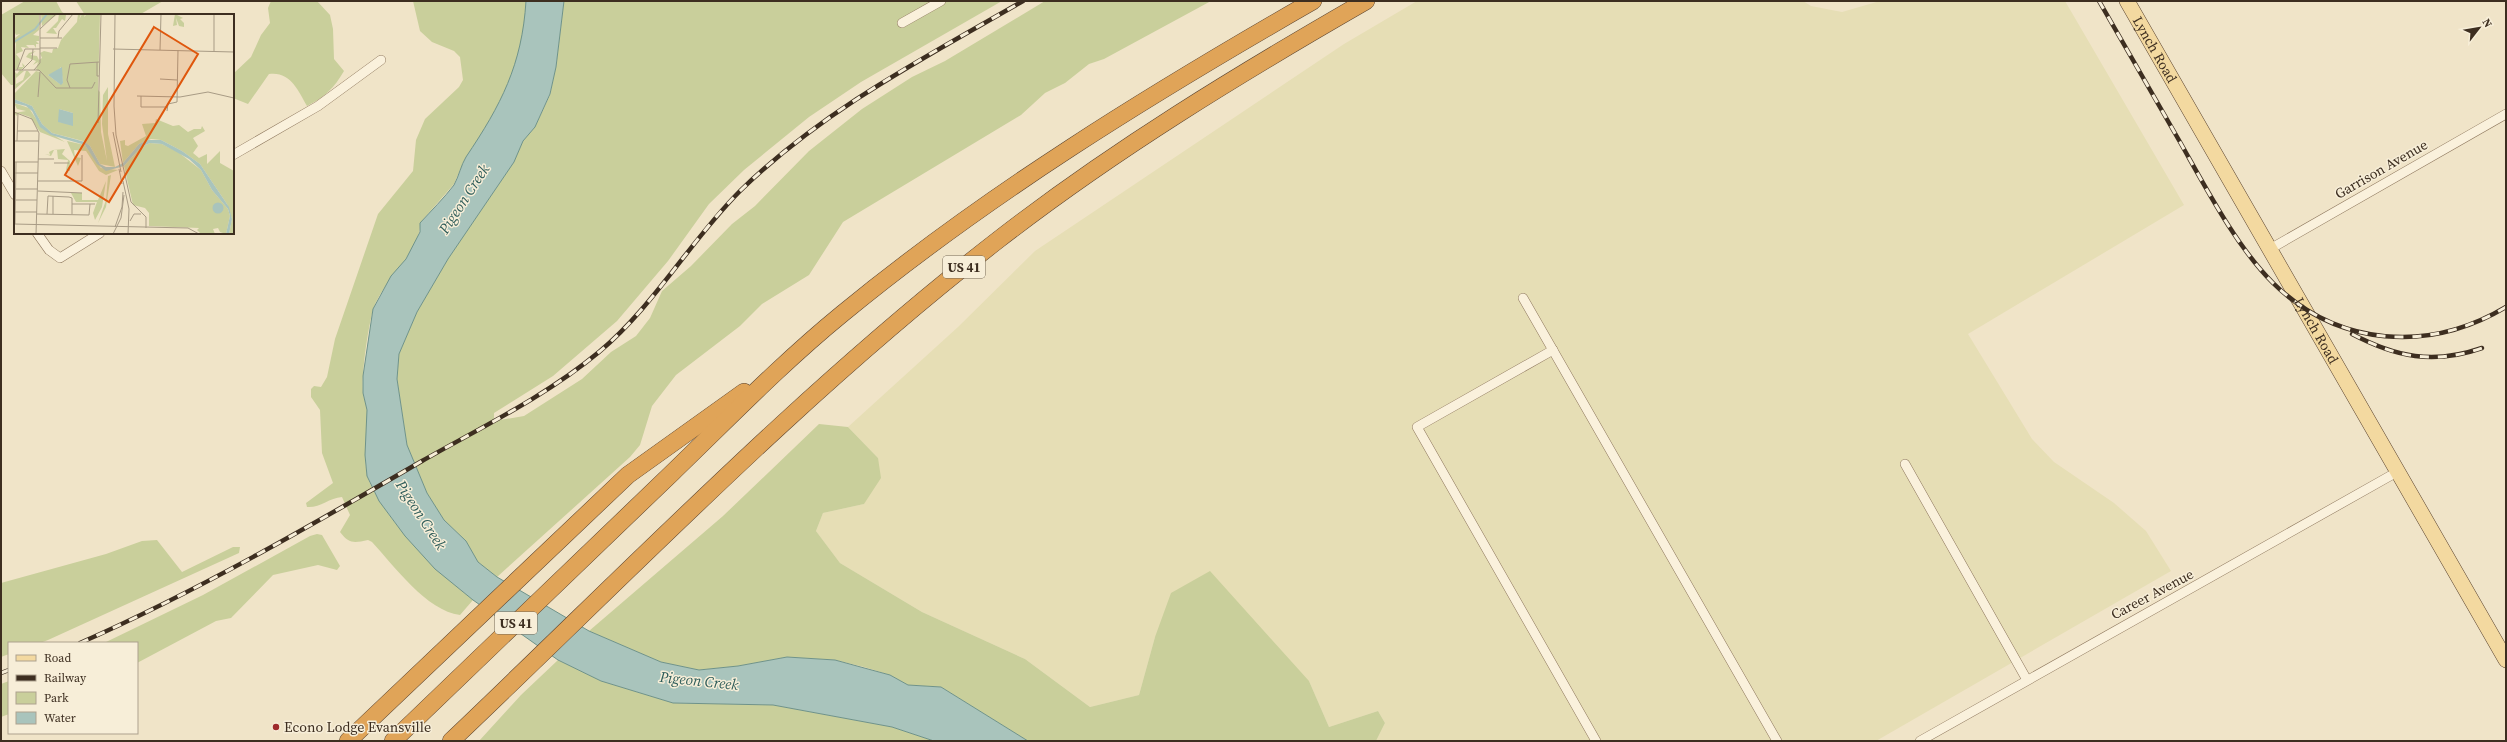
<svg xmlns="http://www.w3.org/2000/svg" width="2507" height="742" viewBox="0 0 2507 742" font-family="'Source Serif 4',serif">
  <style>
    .farmland { fill: #e6deb5 }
    .green { fill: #c9cf9b }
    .water { fill: #a9c4bc; stroke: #6f938a }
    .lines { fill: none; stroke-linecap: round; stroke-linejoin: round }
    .street-casing { stroke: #8d765c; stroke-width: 10 }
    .primary-casing { stroke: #5b4430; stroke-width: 16 }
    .highway-casing { stroke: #5b4430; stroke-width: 18 }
    .street { stroke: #faf1dc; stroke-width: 9 }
    .primary { stroke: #f3d9a0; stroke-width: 15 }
    .highway { stroke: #e0a458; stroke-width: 17 }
    .rail-casing { stroke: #3d2e20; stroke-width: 4.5 }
    .rail { stroke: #f7eed8; stroke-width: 3; stroke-dasharray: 9; stroke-linecap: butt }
    .poi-dot { fill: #9e2a2b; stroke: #f7eed8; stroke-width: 1.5 }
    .labels { text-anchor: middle; stroke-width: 3; stroke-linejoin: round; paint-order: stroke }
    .shield { fill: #f7eed8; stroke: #756857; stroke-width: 1 }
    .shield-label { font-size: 13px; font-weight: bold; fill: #3d2e20 }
    .street-label { font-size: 14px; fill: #3d2e20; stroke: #f7eed8 }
    .poi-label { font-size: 14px; fill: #3d2e20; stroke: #f7eed8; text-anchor: start }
    .water-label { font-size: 15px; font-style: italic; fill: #2f5d5a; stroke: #f7eed8 }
    .inset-river { fill: none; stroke: #a9c4bc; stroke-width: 2 }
    .inset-road { fill: none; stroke: #a89b85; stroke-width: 1 }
    .view { fill: #df570d; fill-opacity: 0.15; stroke: #df570d; stroke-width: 2 }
    .inset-edge { fill: none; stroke: #3d2e20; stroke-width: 2 }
  </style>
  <rect width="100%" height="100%" fill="#f0e4c8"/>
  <path class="farmland" d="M 1417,1 L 1803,1 L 1811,6 L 1842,12 L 1880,1 L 2065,1 L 2184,205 L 1968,334 L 2032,439 L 2054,462 L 2114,503 L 2146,531 L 2171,571 L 1876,741 L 1376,741 L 1385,723 L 1378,711 L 1329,727 L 1309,681 L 1155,637 L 1139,695 L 1090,707 L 1025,659 L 922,612 L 840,563 L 816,531 L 823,513 L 864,504 L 878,458 L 848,427 L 958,327 L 1035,251 L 1344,44 Z"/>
  <g class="green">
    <path d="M 25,1 L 56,1 L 62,12 L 67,15 L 15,15 L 15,85 L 11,85 L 1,73 L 1,15 Z"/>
    <path d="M 76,1 L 163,1 L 139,15 L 85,15 Z"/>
    <path d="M 271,1 L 317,1 L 330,15 L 333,29 L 334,59 L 344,71 C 334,88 325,97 307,106 C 298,90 290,71 269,74 L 248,104 L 233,98 L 233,74 L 251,57 L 261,35 L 270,23 L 268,8 Z"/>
    <path d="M 413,1 L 526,1 L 525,28 L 512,79 L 488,126 L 465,159 L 454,184 L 420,223 C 421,253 382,280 373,310 C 368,328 361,375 363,394 C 364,399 367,405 367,411 C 368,432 363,453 367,475 C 370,487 380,501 387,512 C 412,547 440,573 473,600 L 460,615 C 427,611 394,566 372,542 L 368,540 C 354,543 349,544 340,532 L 350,515 L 342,497 C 329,498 320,508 307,507 L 306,503 L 333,483 L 322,453 L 320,410 L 311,397 L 311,389 L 314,386 L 321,387 L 327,377 L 335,339 L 378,214 L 413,171 L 416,140 L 425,119 L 459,87 L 463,80 L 460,57 L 454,51 L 432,42 L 420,31 Z"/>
    <path d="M 564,1 L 1002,1 L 861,82 L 809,117 L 744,170 L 709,204 L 668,261 L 617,321 L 553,376 L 494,413 L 494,421 L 524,416 L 582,379 L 611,352 L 636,336 L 650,318 L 662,291 L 691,266 L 732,224 L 755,206 L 809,151 L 862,109 L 912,77 L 945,61 L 1045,1 L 1211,1 L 1104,59 L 1089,64 L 1065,83 L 1045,93 L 1021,115 L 843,222 L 809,275 L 762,304 L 740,326 L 676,375 L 652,406 L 640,445 L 630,457 L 497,577 L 478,562 L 466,541 L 444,520 L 427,493 L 407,445 L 397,379 L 399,354 L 417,312 L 448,259 L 514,162 L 523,141 L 535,127 L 550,95 L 556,67 Z"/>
    <path d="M 819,424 L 848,427 L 878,458 L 881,478 L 864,504 L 823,513 L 816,531 L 840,563 L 922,612 L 1025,659 L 1090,707 L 1139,695 L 1155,637 L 1171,593 L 1210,571 L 1309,681 L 1329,727 L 1378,711 L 1385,723 L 1376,741 L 1028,741 L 941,687 L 908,685 L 890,675 L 864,667 L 835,660 L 787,657 L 738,666 L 699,670 L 661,662 L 589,631 L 723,516 Z"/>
    <path d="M 317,534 L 322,535 L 340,566 L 337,570 L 318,565 L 273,575 L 231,618 L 216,621 L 137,663 L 137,643 L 104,643 L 203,595 L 310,536 Z"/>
    <path d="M 157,540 L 182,572 L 233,547 L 240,547 L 239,553 L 48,640 L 40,643 L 9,643 L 9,654 L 1,657 L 1,583 L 106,554 L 142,541 Z"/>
    <path d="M 558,660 L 601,681 L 673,703 L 773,705 L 892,727 L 934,741 L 479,741 L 521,695 Z"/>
    <path d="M 9,681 L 9,714 L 1,717 L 1,684 Z"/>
  </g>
  <path class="water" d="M 526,1 L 564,1 L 556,67 L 550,94 L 535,127 L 523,141 L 514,162 L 448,259 L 417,312 L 399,354 L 397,379 L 407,445 L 427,493 L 444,520 L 466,541 L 478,562 L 497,577 L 589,631 L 661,662 L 699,670 L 738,666 L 787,657 L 835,660 L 890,675 L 908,685 L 941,687 L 1028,741 L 934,741 L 892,727 L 773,705 L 673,703 L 601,681 L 558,660 L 473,600 L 435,569 L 405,536 L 379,501 L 367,476 L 365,455 L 367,410 L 363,393 L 363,376 L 373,309 L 391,276 L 406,259 L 420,232 L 420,223 C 431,211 444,198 454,185 C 459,176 461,165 466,157 C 501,105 522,65 526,1 Z"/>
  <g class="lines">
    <defs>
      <g id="street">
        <path d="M 902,23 L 941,1"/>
        <path d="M 233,155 L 318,106 L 381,60"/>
        <path d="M 1,171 L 15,195"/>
        <path d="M 37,233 L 49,250 L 60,258 L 100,233"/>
        <path d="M 2270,249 L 2506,114"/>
        <path d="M 1523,298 L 1777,741"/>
        <path d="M 1553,350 L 1417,427 L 1596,741"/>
        <path d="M 1905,464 L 2027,680"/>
        <path d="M 1920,741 L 2397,472"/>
      </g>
      <g id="primary">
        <path id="s1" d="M 2127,1 L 2506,660"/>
      </g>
      <g id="highway">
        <path d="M 348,741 L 628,475 L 744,392"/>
        <path d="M 393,741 C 486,652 579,562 672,473 C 728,419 782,363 842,314 C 988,194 1149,95 1313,1"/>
        <path d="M 451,741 C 630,571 802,392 998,240 C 1114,150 1239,74 1366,1"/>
      </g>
    </defs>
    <use href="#street" class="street-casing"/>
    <use href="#primary" class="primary-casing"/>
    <use href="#highway" class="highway-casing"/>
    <use href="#street" class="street"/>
    <use href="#primary" class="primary"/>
    <use href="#highway" class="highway"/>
    <defs>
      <g id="rail">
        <path d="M 2099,1 C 2126,48 2153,95 2180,142 C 2206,188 2236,246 2273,283 C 2338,347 2429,353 2506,307"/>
        <path d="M 2352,334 C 2396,357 2433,365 2482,348"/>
        <path d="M 80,643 C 198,591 310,526 422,461 C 482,427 546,396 599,352 C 654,306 690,241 740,191 C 823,110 924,58 1023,1"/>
        <path d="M 1,673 L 9,670"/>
      </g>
    </defs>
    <use href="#rail" class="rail-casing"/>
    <use href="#rail" class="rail"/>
  </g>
  <circle class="poi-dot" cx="276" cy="727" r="4"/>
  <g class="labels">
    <g class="shield">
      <rect x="943" y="256" width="42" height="22" rx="3"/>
      <rect x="495" y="612" width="42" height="22" rx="3"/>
    </g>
    <g class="shield-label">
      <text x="964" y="272">US 41</text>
      <text x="516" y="628">US 41</text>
    </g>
    <g class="street-label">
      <text dy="5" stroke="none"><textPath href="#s1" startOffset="56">Lynch Road</textPath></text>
      <text transform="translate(2381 169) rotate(-30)" y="5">Garrison Avenue</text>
      <text dy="5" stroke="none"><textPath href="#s1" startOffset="380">Lynch Road</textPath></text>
      <text transform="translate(2152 594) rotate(-28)" y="5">Career Avenue</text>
    </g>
    <g class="poi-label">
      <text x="284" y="732">Econo Lodge Evansville</text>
    </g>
    <g class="water-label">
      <text transform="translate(464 199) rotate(-57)" y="5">Pigeon Creek</text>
      <text transform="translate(421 515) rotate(57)" y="5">Pigeon Creek</text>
      <text transform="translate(699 681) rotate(6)" y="5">Pigeon Creek</text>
    </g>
  </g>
  <g transform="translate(14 14)">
    <rect width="220" height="220" fill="#f0e4c8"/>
    <path d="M 0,0 L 25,1 L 25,16 L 19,21 L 25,22 L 25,27 L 22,27 L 25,30 L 22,30 L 22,34 L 20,31 L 12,31 L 15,34 L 7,33 L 9,37 L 2,40 L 6,45 L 5,53 L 9,53 L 8,49 L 11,52 L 7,56 L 0,55 L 2,30 L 0,26 L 0,20 L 1,24 L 6,20 L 2,21 L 0,17 ZM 27,0 L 44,0 L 28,12 ZM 45,0 L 52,1 L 51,7 L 48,5 L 42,14 L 39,14 L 43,20 L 32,19 L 44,7 ZM 64,0 L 67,0 L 65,6 L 68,0 L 71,0 L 70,3 L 73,0 L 86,0 L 84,76 L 86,78 L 87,118 L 93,147 L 88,110 L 89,81 L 94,73 L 94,120 L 101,153 L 86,150 L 76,132 L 69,127 L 38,119 L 28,110 L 18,92 L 0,85 L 0,80 L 22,57 L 29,59 L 22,56 L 24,48 L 19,51 L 22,47 L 12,43 L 15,39 L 22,37 L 16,41 L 23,42 L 25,46 L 28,44 L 26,39 L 30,37 L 38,39 L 39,35 L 44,34 L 47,26 L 63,8 ZM 47,53 L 49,69 L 46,70 L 34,61 L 43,58 ZM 45,95 L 59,99 L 58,110 L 45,108 ZM 161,0 L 169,4 L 166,5 L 170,9 L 170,13 L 165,12 L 162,4 L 163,11 L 159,12 ZM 6,56 L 10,57 L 2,64 L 2,70 L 9,66 L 12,57 L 20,57 L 14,57 L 17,61 L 0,76 L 0,57 L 3,60 ZM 0,89 L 15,94 L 28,114 L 51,128 L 26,118 L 16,103 L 4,99 L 3,102 L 0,99 L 12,97 L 3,95 ZM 142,105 L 159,112 L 165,111 L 174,118 L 180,115 L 187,115 L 188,112 L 191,117 L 179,124 L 184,132 L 179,139 L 185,144 L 193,140 L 193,150 L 206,137 L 206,149 L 220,157 L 220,220 L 215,220 L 218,205 L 213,190 L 186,150 L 168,137 L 147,126 L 137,125 L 125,130 L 109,149 L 106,127 L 111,126 L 111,131 L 114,132 L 132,122 L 128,110 L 141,109 ZM 53,127 L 71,131 L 87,154 L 104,156 L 92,161 L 85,157 L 72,137 L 60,136 L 61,143 L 67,144 L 64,152 ZM 136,129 L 148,130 L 164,138 L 187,156 L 198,176 L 214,195 L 216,202 L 212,220 L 206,218 L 204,214 L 199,215 L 201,220 L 187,220 L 183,216 L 185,214 L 135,212 L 135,199 L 131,194 L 119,191 L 110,152 L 127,133 ZM 51,135 L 48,140 L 56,147 L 56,157 L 52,156 L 54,146 L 44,145 L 43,136 L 40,136 L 37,142 L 31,140 L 36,141 L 35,138 L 39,136 ZM 97,161 L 92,193 L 84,209 L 92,186 L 94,162 ZM 92,167 L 88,193 L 81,206 L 79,199 L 83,188 L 62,188 L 57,179 L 68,179 L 68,186 L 84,186 Z" fill="#c9cf9b" fill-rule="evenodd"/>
    <path d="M 48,53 L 49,69 L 47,71 L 34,61 ZM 0,85 L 18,92 L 28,110 L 38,119 L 71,128 L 76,132 L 86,150 L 92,153 L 101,153 L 109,149 L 125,130 L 134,126 L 147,126 L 168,137 L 186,150 L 215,193 L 218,205 L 215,220 L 212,220 L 216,202 L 214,195 L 198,176 L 187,156 L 175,145 L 148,130 L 136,129 L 127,133 L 110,152 L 92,157 L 83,150 L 71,131 L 37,121 L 26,113 L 18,97 L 12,92 L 0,89 ZM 45,95 L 59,99 L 59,112 L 44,108 ZM198.5 194a5.5 5.5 0 1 1 11 0a5.5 5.5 0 1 1-11 0Z" fill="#a9c4bc"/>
    <path class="inset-river" d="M 0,28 L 21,15 L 33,0"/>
    <path class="inset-road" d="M 101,0 L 100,92 L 102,121 L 117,188 L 132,203 L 132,214M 26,15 L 42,0M 26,24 L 48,24M 44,24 L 45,17 L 59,0M 26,34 L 43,34M 99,35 L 220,38M 146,36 L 147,0M 200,37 L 200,0M 83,48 L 83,62 L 85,62M 0,56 L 25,56M 3,56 L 11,35 L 26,35M 8,56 L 18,46 L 19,35M 20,56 L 26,49 L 26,0M 25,56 L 42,74 L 78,74 L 81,68M 146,65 L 163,66M 56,74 L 53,66 L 56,50 L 85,48M 123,82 L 166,83 L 194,78 L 220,84M 127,82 L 127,93 L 153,93M 24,83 L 26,58M 153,97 L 154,90 L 163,88 L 164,36M 0,98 L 18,105 L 25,119 L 22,220M 84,109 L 87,0M 3,117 L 24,117M 99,118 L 107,158M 0,127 L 25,127M 3,127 L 4,99M 24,145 L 40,145M 0,148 L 24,148M 40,149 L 55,149M 105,155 L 108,170M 0,159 L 24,159M 24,167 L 68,167 L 68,141M 109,167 L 115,195 L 114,220M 1,175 L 24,175M 24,177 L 68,179M 1,186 L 23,186M 58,190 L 81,190M 1,198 L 23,198M 23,200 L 75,201 L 76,190M 33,200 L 34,182 L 55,183 L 58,184 L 58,200M 39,200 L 39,182M 116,207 L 120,200 L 127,200M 0,210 L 174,214 L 185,220M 1,210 L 2,148M 101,213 L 108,193 L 109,178M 99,220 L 107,204 L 110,181"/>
    <path class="view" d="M 140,13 L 184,40 L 95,188 L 51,161 Z"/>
    <rect width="220" height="220" class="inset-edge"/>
  </g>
  <rect width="2507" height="742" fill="none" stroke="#3d2e20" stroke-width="4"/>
  <rect x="8" y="642" width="130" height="92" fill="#f7eed8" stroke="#ada18e"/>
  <rect x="16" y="655" width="20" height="6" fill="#f3d9a0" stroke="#ada18e"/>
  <text x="44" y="662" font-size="12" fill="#3d2e20">Road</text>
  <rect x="16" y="675" width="20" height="6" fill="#3d2e20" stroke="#ada18e"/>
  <text x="44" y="682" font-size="12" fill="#3d2e20">Railway</text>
  <rect x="16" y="692" width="20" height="12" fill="#c9cf9b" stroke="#ada18e"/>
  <text x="44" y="702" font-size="12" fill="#3d2e20">Park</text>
  <rect x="16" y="712" width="20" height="12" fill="#a9c4bc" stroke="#ada18e"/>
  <text x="44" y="722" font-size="12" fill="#3d2e20">Water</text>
  <g transform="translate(2479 28) rotate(59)" stroke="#f7eed8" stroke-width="3" paint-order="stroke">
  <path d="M0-3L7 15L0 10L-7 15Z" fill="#3d2e20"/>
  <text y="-6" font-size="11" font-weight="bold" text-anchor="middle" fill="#3d2e20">N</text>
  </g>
</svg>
